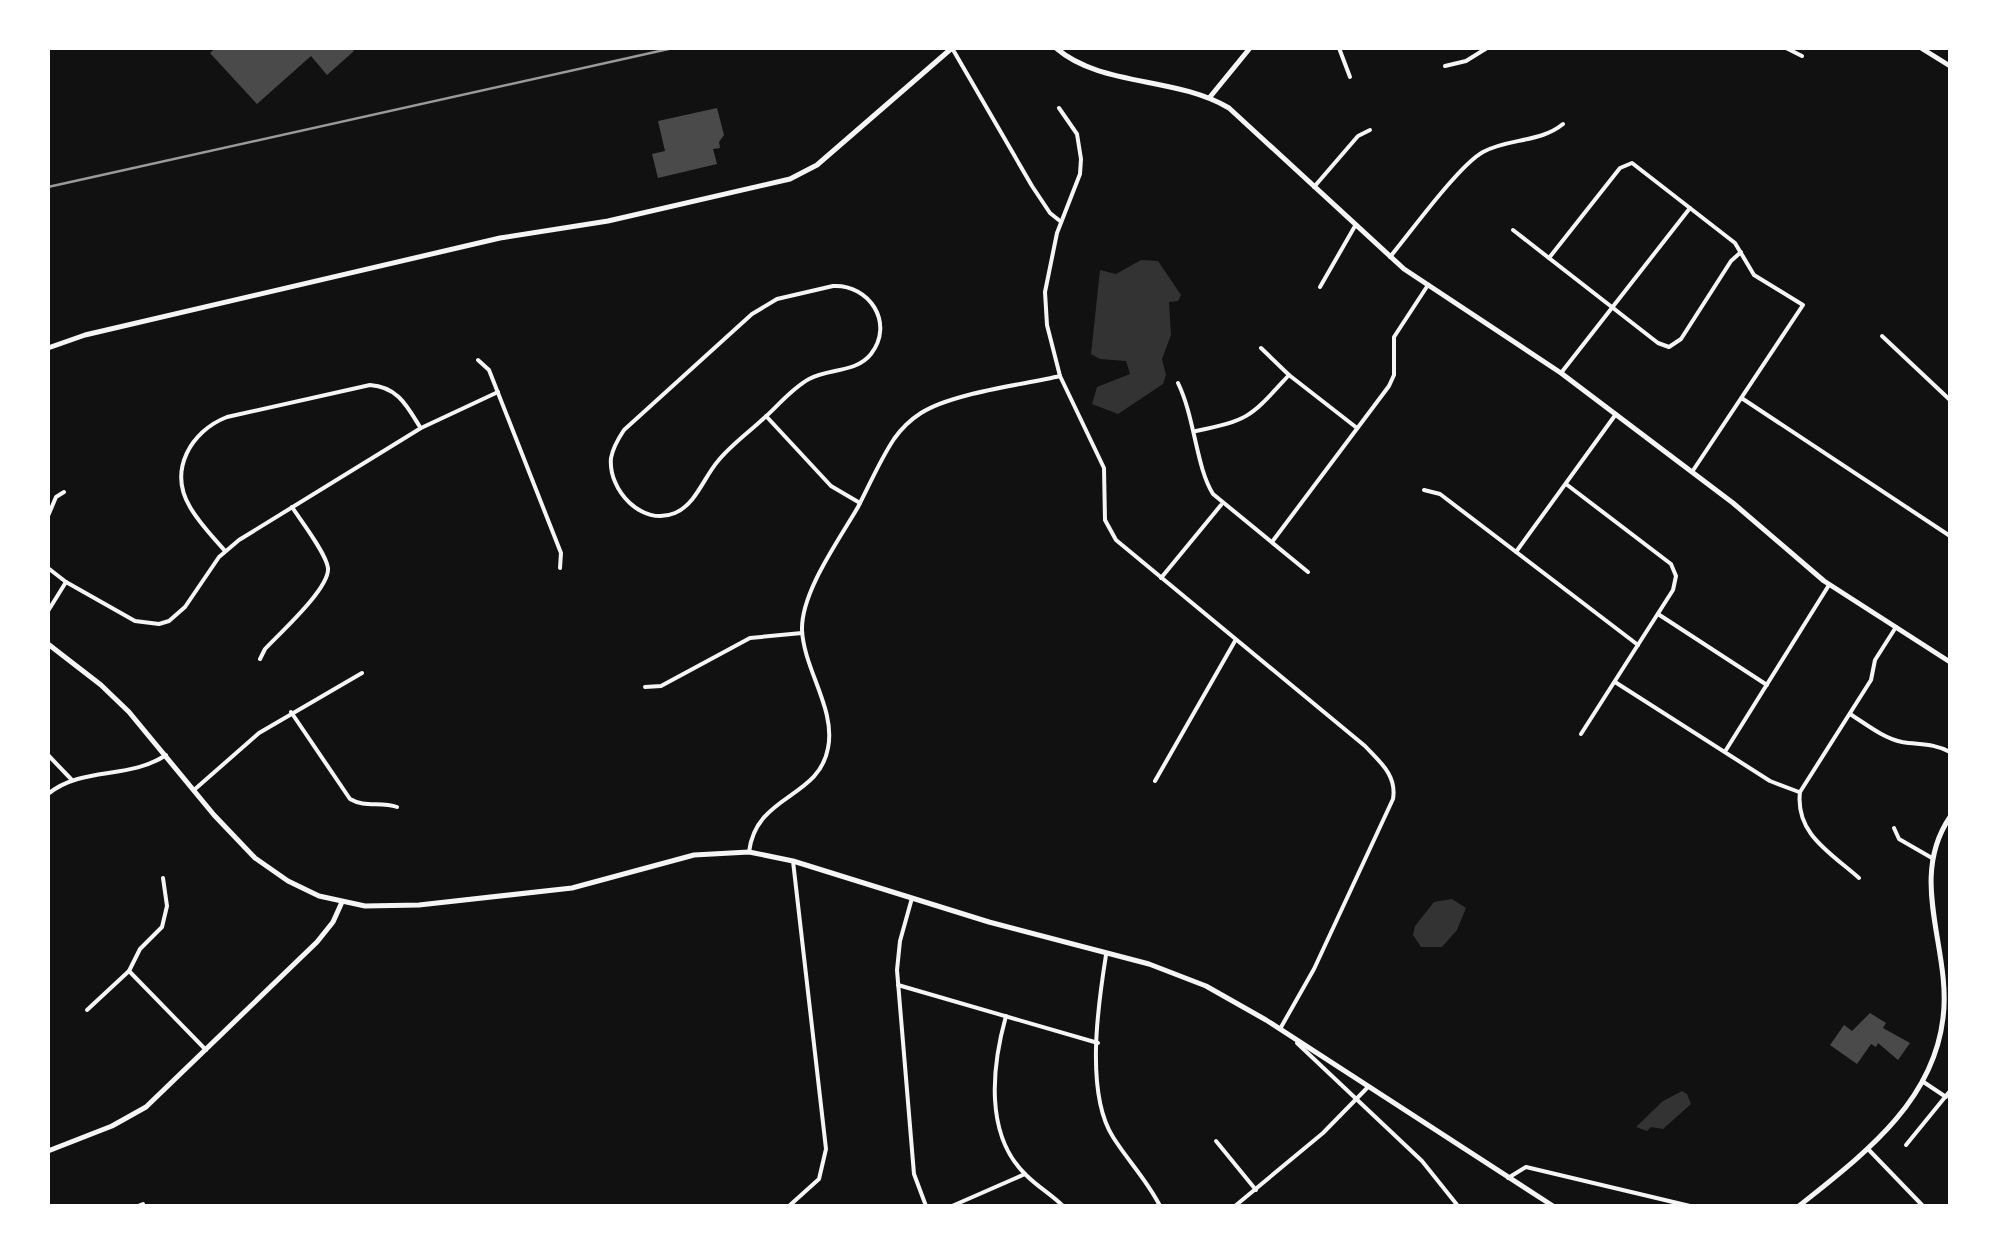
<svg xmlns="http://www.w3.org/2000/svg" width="1998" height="1254" viewBox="0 0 1998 1254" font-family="Raleway,sans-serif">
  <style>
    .water { fill: #333 }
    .building { fill: #4a4a4a }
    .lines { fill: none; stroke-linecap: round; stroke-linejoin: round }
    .minor { stroke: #f5f5f5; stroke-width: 4 }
    .tertiary { stroke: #f5f5f5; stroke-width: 5 }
    .secondary { stroke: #f5f5f5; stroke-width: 5 }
    .rail { stroke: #9a9a9a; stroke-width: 2.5 }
  </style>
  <rect width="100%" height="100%" fill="#111"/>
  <g class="water">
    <path d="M 1141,260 L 1158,261 L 1181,295 L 1178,301 L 1169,302 L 1171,335 L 1162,359 L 1166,375 L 1163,384 L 1118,414 L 1092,404 L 1097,387 L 1130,374 L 1126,361 L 1100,359 L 1091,354 L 1100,270 L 1116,274 Z"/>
    <path d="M 1452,899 L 1466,908 L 1457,930 L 1442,947 L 1421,947 L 1413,935 L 1415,926 L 1434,902 Z"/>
    <path d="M 1682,1091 L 1687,1094 L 1691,1104 L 1663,1129 L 1651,1127 L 1647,1131 L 1636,1127 L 1663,1101 Z"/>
  </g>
  <g class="building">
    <path d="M 216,48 L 350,48 L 354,51 L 327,75 L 311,56 L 257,104 L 210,53 Z"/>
    <path d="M 717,108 L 724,135 L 719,142 L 720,148 L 713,149 L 717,164 L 658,178 L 652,154 L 665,151 L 658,121 Z"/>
    <path d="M 1870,1013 L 1886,1023 L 1883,1028 L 1910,1043 L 1898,1060 L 1878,1043 L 1876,1047 L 1871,1044 L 1857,1064 L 1830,1045 L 1844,1025 L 1852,1031 Z"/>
  </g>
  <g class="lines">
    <g class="minor">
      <path d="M 952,48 L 1032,186 L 1050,213 L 1060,221"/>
      <path d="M 1339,48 L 1350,77"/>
      <path d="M 1786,48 L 1802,56"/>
      <path d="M 1445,66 L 1466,61 L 1487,48"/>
      <path d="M 1059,108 L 1077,134 L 1081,159 L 1080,174 L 1057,233 L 1045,292 L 1047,325 L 1060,376 L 1104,468 L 1105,520 L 1116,540 L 1365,746 C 1380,762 1397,775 1393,799 L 1314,969 L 1280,1029"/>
      <path d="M 1314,187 L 1358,136 L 1370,130"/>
      <path d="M 1513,230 L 1658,343 L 1669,347 L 1681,339 L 1731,261 L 1741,252"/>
      <path d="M 1390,257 C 1410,233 1459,165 1483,152 C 1508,138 1540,143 1563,124"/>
      <path d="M 1549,258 L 1620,168 L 1632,163 L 1735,243 L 1754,275 L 1803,305 L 1692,472"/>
      <path d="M 833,286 C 869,284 895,323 871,354 C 856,373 829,368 809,379 C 791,389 778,406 763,419 C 748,433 731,445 718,461 C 704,477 696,504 675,513 C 642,527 608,490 611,458 C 613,447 618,439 624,430 L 752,314 L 777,299 Z"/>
      <path d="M 1320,287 L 1355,226"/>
      <path d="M 1882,336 L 1950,400"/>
      <path d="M 1261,348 L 1289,375 L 1357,428"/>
      <path d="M 478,360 L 489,370 L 561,553 L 560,568"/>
      <path d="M 1561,373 L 1690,208"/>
      <path d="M 1178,383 C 1195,418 1196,467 1213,494 L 1308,572"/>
      <path d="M 1743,399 L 1950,536"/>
      <path d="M 766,416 L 831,486 L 860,503"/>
      <path d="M 1196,431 C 1251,420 1251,416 1289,375"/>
      <path d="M 1566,484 L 1671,564 L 1676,576 L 1673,590 L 1581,734"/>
      <path d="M 1424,490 L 1440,494 L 1638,645"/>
      <path d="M 48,516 L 56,497 L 64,492"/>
      <path d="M 1272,542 L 1389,386 L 1394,375 L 1394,337 L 1428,285"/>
      <path d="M 225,551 C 213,537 199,523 190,507 C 168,470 191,431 227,417 L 370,385 C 398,387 407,406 420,427"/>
      <path d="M 1516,552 L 1616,414"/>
      <path d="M 48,568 L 66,582 L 135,621 L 159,624 L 169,621 L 185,607 L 219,557 L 239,540 L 421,428 L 498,392"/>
      <path d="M 1161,578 L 1221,505"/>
      <path d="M 48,611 L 66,582"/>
      <path d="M 1658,614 L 1767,685"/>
      <path d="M 260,659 L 265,649 C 280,633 330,588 328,568 C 326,553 301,521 292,507"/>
      <path d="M 1615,682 L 1770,781 L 1799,792"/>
      <path d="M 645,687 L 661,686 L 750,638 L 802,633"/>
      <path d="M 291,712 L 350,799 C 365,808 381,801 397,807"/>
      <path d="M 1850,714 C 1866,724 1883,738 1902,742 C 1920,745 1933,743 1950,752"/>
      <path d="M 1726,750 L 1829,585"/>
      <path d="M 48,755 L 71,779"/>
      <path d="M 1155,781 L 1235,641"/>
      <path d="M 194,790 L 259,733 L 362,673"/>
      <path d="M 48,794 C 82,766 129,780 166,755"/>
      <path d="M 1894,828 L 1899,839 L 1932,858"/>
      <path d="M 749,852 C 756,794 819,799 828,748 C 836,709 804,670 802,630 C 801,592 839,540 858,507 C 870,484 880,460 894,439 C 901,429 910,420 921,413 C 952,393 1022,385 1060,376"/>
      <path d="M 1859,878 C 1831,853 1795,834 1800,792 L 1871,680 L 1875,660 L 1896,627"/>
      <path d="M 912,898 L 900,941 L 897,970 L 914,1174 L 926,1206"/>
      <path d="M 1106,955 C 1098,1005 1085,1093 1113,1137 C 1128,1161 1147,1180 1160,1206"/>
      <path d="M 129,971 L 206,1050"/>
      <path d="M 898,985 L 1098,1043"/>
      <path d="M 87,1010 L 129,971 L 140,949 L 162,927 L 167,906 L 163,878"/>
      <path d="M 1006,1016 C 992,1066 984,1135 1026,1175 C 1038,1187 1052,1195 1063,1206"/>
      <path d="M 1297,1043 L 1422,1161 L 1458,1206"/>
      <path d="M 1922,1081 L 1946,1097"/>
      <path d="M 1216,1141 L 1256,1190"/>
      <path d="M 1906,1145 L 1950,1091"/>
      <path d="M 1868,1149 L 1923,1206"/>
      <path d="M 1508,1178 L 1526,1167 L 1690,1206"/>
      <path d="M 138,1206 L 143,1204"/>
      <path d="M 789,1206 L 819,1179 L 826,1149 L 793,861"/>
      <path d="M 952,1206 L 1025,1174"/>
      <path d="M 1235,1206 L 1323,1133 L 1368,1087"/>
    </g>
    <g class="tertiary">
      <path d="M 1921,48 L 1950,66"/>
      <path d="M 1210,97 L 1250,48"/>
      <path d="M 48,348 L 85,335 L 500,238 L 608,221 L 790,179 L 817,165 L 952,48"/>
      <path d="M 48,1151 L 112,1126 L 146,1107 L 317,942 L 333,922 L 342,902"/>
    </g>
    <g class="secondary">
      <path d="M 1056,48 C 1101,87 1175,76 1229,108 L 1404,269 L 1561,373 L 1733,503 L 1824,581 L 1950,662"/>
      <path d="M 48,644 L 101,685 L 129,712 L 214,815 L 255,858 L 288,881 L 319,896 L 365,906 L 419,905 L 572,888 L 694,855 L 749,852 L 793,861 L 989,922 L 1149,964 L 1206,986 L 1266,1020 L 1553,1206"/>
      <path d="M 1799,1206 C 1861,1156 1933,1104 1943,1018 C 1952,950 1907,880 1950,817"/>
    </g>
    <path class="rail" d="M 48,187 L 673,48"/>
  </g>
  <rect width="1998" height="1254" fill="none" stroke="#ffffff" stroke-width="100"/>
</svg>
